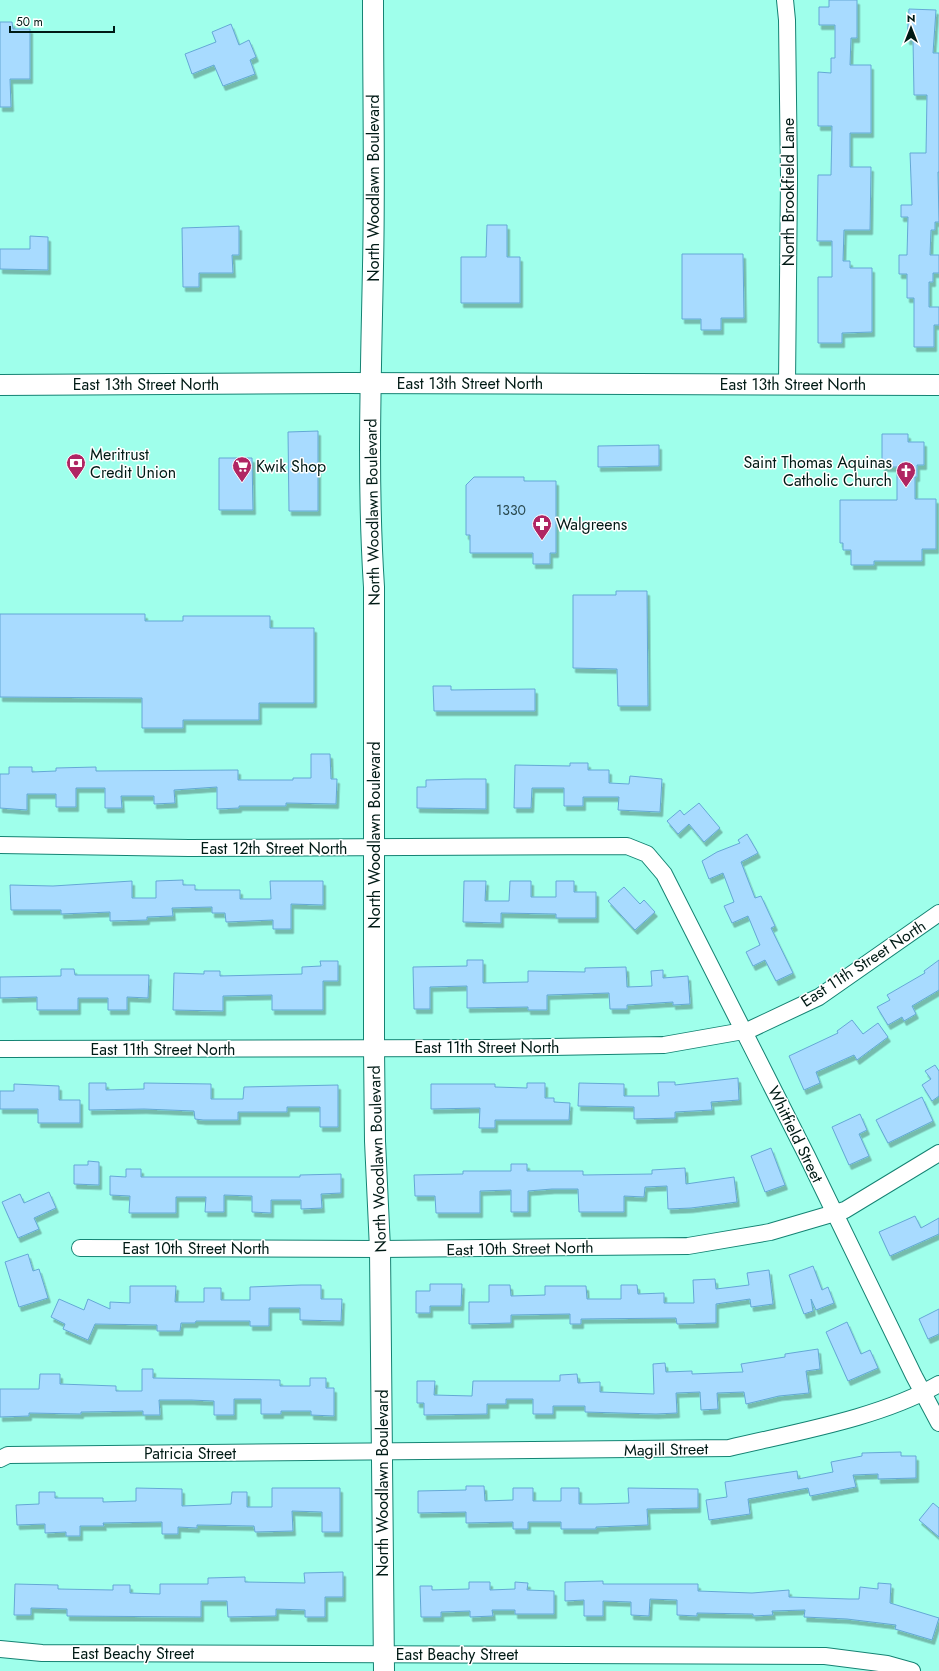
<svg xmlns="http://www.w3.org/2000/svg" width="939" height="1671" viewBox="0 0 939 1671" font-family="Jost,sans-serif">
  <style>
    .building { fill: #a8dbff; stroke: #64a8d5; filter: url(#shadow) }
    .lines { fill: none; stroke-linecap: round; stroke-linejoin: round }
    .minor-casing { stroke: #148373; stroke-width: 18 }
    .major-casing { stroke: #148373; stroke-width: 22 }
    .minor { stroke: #fff; stroke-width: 16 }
    .major { stroke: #fff; stroke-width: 20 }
    .labels { text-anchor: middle; stroke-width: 3; stroke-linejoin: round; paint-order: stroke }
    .number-label { font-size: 14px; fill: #2a4a50 }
    .street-label { font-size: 16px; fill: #001a15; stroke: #fff }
    .poi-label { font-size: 16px; fill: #001a15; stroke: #fff; text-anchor: start }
  </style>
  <defs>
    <filter id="shadow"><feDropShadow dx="2.5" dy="4.5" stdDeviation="0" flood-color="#0004"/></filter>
  </defs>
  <rect width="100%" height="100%" fill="#9fffeb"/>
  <g class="building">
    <path d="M 829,0 L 857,0 L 857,38 L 851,38 L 850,65 L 871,65 L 871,133 L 850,133 L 850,167 L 871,167 L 870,230 L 844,230 L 843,261 L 850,261 L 850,268 L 872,268 L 872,332 L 842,333 L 842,343 L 818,343 L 818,277 L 832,277 L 832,241 L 817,241 L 818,175 L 831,175 L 832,126 L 818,126 L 818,72 L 831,73 L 831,58 L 835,58 L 835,25 L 819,25 L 819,7 L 829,7 Z"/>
    <path d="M 909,9 L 936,10 L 933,53 L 939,53 L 939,172 L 938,172 L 939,222 L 935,222 L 935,230 L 931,230 L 930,255 L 939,255 L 939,273 L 933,273 L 933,282 L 929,282 L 929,307 L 939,307 L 939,325 L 934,325 L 934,347 L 914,347 L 914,298 L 907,298 L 907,274 L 899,274 L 899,255 L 907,255 L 908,217 L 901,217 L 901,205 L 912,205 L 910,153 L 926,153 L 927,95 L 914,95 L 913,40 L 907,40 Z"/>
    <path d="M 0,22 L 12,22 L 13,29 L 30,29 L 30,79 L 10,79 L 11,107 L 0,107 Z"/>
    <path d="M 231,24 L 239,45 L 249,40 L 256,57 L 250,60 L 255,74 L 223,86 L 214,65 L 192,74 L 185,54 L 216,42 L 212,32 Z"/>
    <path d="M 487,225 L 507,225 L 507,257 L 520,257 L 520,303 L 461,303 L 461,257 L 486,257 Z"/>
    <path d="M 239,226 L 239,255 L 232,255 L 233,273 L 199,273 L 199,287 L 183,287 L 182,228 Z"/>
    <path d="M 30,236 L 48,237 L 48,270 L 0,269 L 0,249 L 30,249 Z"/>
    <path d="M 682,254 L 743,254 L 744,318 L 721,318 L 721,330 L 701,330 L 701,319 L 682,319 Z"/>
    <path d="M 318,431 L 318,511 L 289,511 L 288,432 Z"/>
    <path d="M 882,434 L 908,434 L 908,442 L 924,442 L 924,465 L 917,465 L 917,477 L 915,477 L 915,499 L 936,499 L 936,549 L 922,549 L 922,561 L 874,561 L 874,565 L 851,565 L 851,550 L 843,550 L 843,543 L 840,543 L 840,500 L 897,500 L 897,467 L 882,467 Z"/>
    <path d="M 659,445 L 659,466 L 598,467 L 598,446 Z"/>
    <path d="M 219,458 L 252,458 L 253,510 L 219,510 Z"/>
    <path d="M 474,477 L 524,477 L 524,481 L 556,481 L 556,553 L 550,553 L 550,564 L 533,564 L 533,553 L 470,553 L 470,535 L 466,535 L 466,485 Z"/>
    <path d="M 616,591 L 647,591 L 648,706 L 618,706 L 617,669 L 573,668 L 573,595 L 616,595 Z"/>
    <path d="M 0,614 L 145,614 L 145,621 L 183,621 L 183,616 L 270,616 L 270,628 L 314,628 L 314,703 L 259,703 L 259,720 L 183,720 L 183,728 L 142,728 L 142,698 L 0,697 Z"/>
    <path d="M 433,686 L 451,686 L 451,690 L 535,689 L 535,711 L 434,711 Z"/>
    <path d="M 311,754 L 330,754 L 331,779 L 337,779 L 336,804 L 286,803 L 286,806 L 239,806 L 239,808 L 217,809 L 217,787 L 174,790 L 175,803 L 154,804 L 154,796 L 121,796 L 122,808 L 105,808 L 105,788 L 76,788 L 76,807 L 56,807 L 56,794 L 27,794 L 27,810 L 0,808 L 0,774 L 9,774 L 9,767 L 32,767 L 32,772 L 56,771 L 56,768 L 96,767 L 96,771 L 238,770 L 238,780 L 293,780 L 293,778 L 311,778 Z"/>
    <path d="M 570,763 L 588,763 L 588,770 L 609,770 L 609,783 L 629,784 L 630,776 L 662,779 L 660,812 L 618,810 L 619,797 L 583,797 L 583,806 L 564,806 L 564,788 L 532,788 L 531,808 L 514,808 L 515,765 L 570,766 Z"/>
    <path d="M 464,779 L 486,779 L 486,809 L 417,808 L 417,787 L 426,787 L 426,780 Z"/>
    <path d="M 699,803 L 720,828 L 704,842 L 689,824 L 678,834 L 667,821 L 680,810 L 684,815 Z"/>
    <path d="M 747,834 L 758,853 L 741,862 L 755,898 L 761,896 L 775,926 L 771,928 L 793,973 L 776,981 L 765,960 L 753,966 L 746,952 L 760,945 L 748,916 L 732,923 L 724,906 L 734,902 L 723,873 L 709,879 L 702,861 L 717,852 L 740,843 L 738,840 Z"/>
    <path d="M 183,880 L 183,885 L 195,885 L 195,890 L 240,890 L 240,899 L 271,899 L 270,881 L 323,881 L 323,905 L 291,904 L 291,929 L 273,929 L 273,920 L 226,922 L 225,913 L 212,913 L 212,907 L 172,908 L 173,916 L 147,917 L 147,920 L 110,921 L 110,912 L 61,914 L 61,910 L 11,910 L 10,885 L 53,886 L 132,881 L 132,898 L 156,898 L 156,881 Z"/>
    <path d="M 464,881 L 486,881 L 485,901 L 509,901 L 510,881 L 531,881 L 531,897 L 556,897 L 556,881 L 574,881 L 574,892 L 596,892 L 596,918 L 556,918 L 556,914 L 501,913 L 501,923 L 463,922 Z"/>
    <path d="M 624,887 L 640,904 L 644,900 L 655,912 L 635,930 L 608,901 Z"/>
    <path d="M 467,960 L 483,960 L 483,983 L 528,982 L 528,971 L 585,972 L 585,968 L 626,967 L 627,987 L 652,986 L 651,971 L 663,970 L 663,978 L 688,976 L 690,1004 L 673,1005 L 673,1002 L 627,1005 L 627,1009 L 610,1009 L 609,993 L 547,995 L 547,1010 L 528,1010 L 528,1007 L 467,1008 L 467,986 L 430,987 L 430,1009 L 414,1009 L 413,967 L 467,966 Z"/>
    <path d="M 939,960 L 939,990 L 912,1006 L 916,1014 L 904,1021 L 902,1017 L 888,1025 L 877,1007 L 890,1000 L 887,995 L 925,973 L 924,971 Z"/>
    <path d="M 320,961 L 338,961 L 338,981 L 323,981 L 323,1010 L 272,1010 L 272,995 L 223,996 L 223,1011 L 173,1010 L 174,973 L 204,974 L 204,971 L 220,971 L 220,976 L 302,974 L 302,967 L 321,966 Z"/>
    <path d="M 61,969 L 74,969 L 75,975 L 149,975 L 148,998 L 127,997 L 127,1010 L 108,1010 L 108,998 L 78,998 L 78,1010 L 37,1010 L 37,997 L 0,998 L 0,977 L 61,976 Z"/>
    <path d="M 852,1020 L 863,1034 L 878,1023 L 888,1037 L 857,1060 L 854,1055 L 816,1072 L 820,1083 L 804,1090 L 789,1056 L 838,1033 L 837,1031 Z"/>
    <path d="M 935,1065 L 939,1071 L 939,1096 L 932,1101 L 922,1085 L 931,1079 L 925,1071 Z"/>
    <path d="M 738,1078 L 739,1100 L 711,1102 L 712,1110 L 675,1112 L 675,1118 L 634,1119 L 634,1107 L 578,1106 L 579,1083 L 624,1084 L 624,1096 L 659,1096 L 658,1082 L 675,1082 L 675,1085 Z"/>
    <path d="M 89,1083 L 106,1083 L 106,1090 L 144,1089 L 144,1083 L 211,1084 L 211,1099 L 243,1099 L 244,1087 L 338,1085 L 338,1127 L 320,1127 L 320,1107 L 287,1107 L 287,1112 L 238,1112 L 238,1120 L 203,1120 L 195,1119 L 194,1111 L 144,1109 L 89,1110 Z"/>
    <path d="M 527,1083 L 545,1083 L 545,1098 L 554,1098 L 554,1102 L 570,1103 L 569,1120 L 495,1120 L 495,1128 L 479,1128 L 480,1108 L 431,1109 L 431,1084 L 495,1084 L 495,1087 L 527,1088 Z"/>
    <path d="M 14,1084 L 59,1086 L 59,1100 L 80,1100 L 80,1123 L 38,1123 L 38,1109 L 0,1109 L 0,1091 L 14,1091 Z"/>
    <path d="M 922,1097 L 933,1121 L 888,1143 L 876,1120 Z"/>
    <path d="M 860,1114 L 867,1130 L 859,1134 L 869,1156 L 849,1165 L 832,1127 Z"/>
    <path d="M 771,1148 L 785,1185 L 765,1192 L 751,1156 Z"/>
    <path d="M 88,1161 L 99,1162 L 99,1185 L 74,1184 L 74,1165 L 88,1165 Z"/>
    <path d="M 511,1164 L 527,1164 L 527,1171 L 583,1171 L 583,1175 L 652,1174 L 652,1170 L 685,1168 L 686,1184 L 734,1177 L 737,1202 L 691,1208 L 668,1209 L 667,1186 L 645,1187 L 644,1197 L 624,1196 L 624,1212 L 579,1212 L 578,1189 L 552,1189 L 528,1191 L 528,1212 L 511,1212 L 511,1190 L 480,1191 L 480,1213 L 436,1213 L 435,1196 L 415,1196 L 414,1175 L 463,1174 L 463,1171 L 511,1171 Z"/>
    <path d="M 126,1169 L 141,1169 L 141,1177 L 300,1177 L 300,1175 L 341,1174 L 341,1193 L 321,1194 L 322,1208 L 301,1209 L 301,1200 L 271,1200 L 271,1213 L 252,1212 L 252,1196 L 224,1195 L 224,1212 L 205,1212 L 206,1197 L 176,1197 L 176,1213 L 129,1213 L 130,1196 L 110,1195 L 110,1176 L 126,1177 Z"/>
    <path d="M 49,1192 L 56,1208 L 34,1218 L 39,1229 L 18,1238 L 2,1202 L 20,1194 L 24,1203 Z"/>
    <path d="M 915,1216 L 921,1228 L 939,1218 L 939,1234 L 890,1256 L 879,1232 Z"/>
    <path d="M 28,1254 L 33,1271 L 39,1269 L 48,1298 L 19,1307 L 5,1262 Z"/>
    <path d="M 813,1266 L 822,1290 L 828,1287 L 834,1303 L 816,1310 L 811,1299 L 813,1311 L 804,1314 L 789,1275 Z"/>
    <path d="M 769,1270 L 773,1304 L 751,1307 L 750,1299 L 716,1304 L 716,1323 L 677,1324 L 676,1318 L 581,1319 L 581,1324 L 570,1324 L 570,1314 L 511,1315 L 511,1323 L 469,1324 L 469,1302 L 489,1302 L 489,1285 L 510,1285 L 511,1296 L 545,1295 L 545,1286 L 586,1286 L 587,1299 L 621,1299 L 621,1285 L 637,1285 L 638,1294 L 664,1293 L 664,1303 L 694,1303 L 693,1280 L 715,1279 L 716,1289 L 749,1285 L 747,1273 Z"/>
    <path d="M 430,1284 L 462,1284 L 461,1306 L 430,1306 L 430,1313 L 416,1313 L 416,1291 L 430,1291 Z"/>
    <path d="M 301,1285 L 321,1285 L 321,1299 L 342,1299 L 341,1321 L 300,1320 L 300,1308 L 269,1308 L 269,1326 L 250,1326 L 250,1321 L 196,1321 L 195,1323 L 181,1323 L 180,1331 L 157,1331 L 157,1325 L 95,1324 L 88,1340 L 63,1329 L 65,1324 L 51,1317 L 59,1299 L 84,1310 L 88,1299 L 110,1309 L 110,1302 L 130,1303 L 130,1286 L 176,1286 L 175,1302 L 204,1302 L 204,1288 L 221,1288 L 221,1300 L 250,1300 L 250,1287 Z"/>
    <path d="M 939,1309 L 939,1334 L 928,1339 L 919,1319 Z"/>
    <path d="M 847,1322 L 861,1354 L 870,1350 L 878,1368 L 848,1381 L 826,1332 Z"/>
    <path d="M 818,1349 L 820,1369 L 806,1371 L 809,1393 L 779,1396 L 746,1404 L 744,1392 L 717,1393 L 718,1409 L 701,1410 L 700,1392 L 676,1393 L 677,1413 L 656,1414 L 585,1412 L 585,1406 L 553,1406 L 553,1414 L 533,1414 L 533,1399 L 506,1399 L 506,1404 L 487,1404 L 487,1414 L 424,1415 L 424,1403 L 417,1403 L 417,1381 L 435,1381 L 434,1395 L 472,1396 L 473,1381 L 560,1381 L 560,1375 L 577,1374 L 578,1383 L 600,1382 L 600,1392 L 654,1394 L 653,1364 L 665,1363 L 666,1372 L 692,1371 L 692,1374 L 743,1372 L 741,1364 L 785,1357 L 785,1354 Z"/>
    <path d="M 142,1369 L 153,1369 L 153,1378 L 280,1380 L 280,1386 L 310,1386 L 310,1378 L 326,1378 L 326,1388 L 334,1388 L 334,1416 L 311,1415 L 311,1411 L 281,1411 L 281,1414 L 261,1414 L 261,1399 L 234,1399 L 234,1415 L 214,1415 L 214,1401 L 191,1400 L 159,1400 L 160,1415 L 143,1415 L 143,1411 L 81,1412 L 81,1414 L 29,1413 L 29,1416 L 0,1417 L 0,1389 L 39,1389 L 40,1374 L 60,1374 L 60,1384 L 116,1386 L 116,1391 L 142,1391 Z"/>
    <path d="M 901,1452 L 901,1456 L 916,1456 L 916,1478 L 878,1479 L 878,1474 L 853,1475 L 856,1487 L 810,1496 L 808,1488 L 748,1499 L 750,1514 L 709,1520 L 706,1500 L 727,1497 L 725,1482 L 797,1471 L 798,1479 L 833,1472 L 831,1462 L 862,1456 L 862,1453 Z"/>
    <path d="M 466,1486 L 484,1486 L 485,1501 L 513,1500 L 513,1488 L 533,1488 L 533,1501 L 561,1501 L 561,1488 L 579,1488 L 579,1504 L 596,1504 L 629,1503 L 628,1488 L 698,1489 L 698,1508 L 647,1509 L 648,1525 L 596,1527 L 596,1529 L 561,1529 L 561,1522 L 528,1522 L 528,1529 L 513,1529 L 513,1522 L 466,1523 L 466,1512 L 418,1513 L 418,1491 L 466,1490 Z"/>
    <path d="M 136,1488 L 182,1489 L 182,1506 L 231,1504 L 232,1492 L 247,1492 L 247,1507 L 272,1507 L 272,1488 L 340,1488 L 340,1532 L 322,1532 L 322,1512 L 292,1511 L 293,1531 L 255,1532 L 254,1526 L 197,1525 L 197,1528 L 178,1527 L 178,1534 L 162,1534 L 162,1522 L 103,1523 L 104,1526 L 80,1526 L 80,1536 L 66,1536 L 66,1532 L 45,1533 L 45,1524 L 17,1525 L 16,1505 L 39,1504 L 39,1492 L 55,1492 L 55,1498 L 103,1498 L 103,1502 L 136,1501 Z"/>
    <path d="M 933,1503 L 939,1508 L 939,1537 L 919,1520 Z"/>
    <path d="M 343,1572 L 343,1597 L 325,1597 L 325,1617 L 305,1617 L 305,1610 L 276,1609 L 276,1616 L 228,1617 L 227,1601 L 201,1601 L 201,1617 L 67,1616 L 67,1609 L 31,1608 L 31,1615 L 14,1615 L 15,1584 L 58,1585 L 58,1589 L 113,1590 L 113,1585 L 130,1585 L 130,1593 L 160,1594 L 160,1584 L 208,1584 L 208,1578 L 245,1577 L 245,1582 L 305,1583 L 304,1573 Z"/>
    <path d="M 603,1581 L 603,1584 L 698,1584 L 698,1591 L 752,1593 L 789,1590 L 789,1597 L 849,1599 L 859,1599 L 860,1587 L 878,1589 L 878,1583 L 891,1584 L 890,1603 L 939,1618 L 932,1640 L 895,1629 L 896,1625 L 847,1619 L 804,1617 L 805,1610 L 772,1611 L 773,1615 L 753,1616 L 753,1614 L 697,1613 L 697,1616 L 677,1615 L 677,1600 L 650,1599 L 649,1616 L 631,1615 L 631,1602 L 603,1601 L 603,1616 L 584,1616 L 584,1600 L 565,1601 L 565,1582 Z"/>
    <path d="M 469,1582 L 490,1582 L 490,1590 L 515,1589 L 515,1582 L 528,1583 L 527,1590 L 554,1591 L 554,1614 L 515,1614 L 515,1610 L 492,1610 L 493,1616 L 470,1617 L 470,1611 L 441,1612 L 441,1617 L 421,1617 L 420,1586 L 432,1586 L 432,1590 L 469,1589 Z"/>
  </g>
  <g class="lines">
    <defs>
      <g id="minor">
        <path d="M 785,0 L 787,20 L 789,178 L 787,384"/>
        <path d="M 0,845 L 189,848 L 627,846 L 647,854 L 664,874 L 807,1156 L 914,1376 L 939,1423"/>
        <path d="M 0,1049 L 490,1048 L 664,1045 L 749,1030 L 819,997 L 939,913"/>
        <path d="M 80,1248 L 380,1249 L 688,1246 L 770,1232 L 845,1210 L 939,1153"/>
        <path d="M 0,1459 L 8,1455 L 729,1448 C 796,1432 880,1418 939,1384"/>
        <path d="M 0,1649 L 42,1653 L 825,1656 L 887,1664 L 912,1671"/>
      </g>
      <g id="major">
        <path d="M 373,0 C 373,89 375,178 373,266 C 371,373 367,480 374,587 L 374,1048 L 375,1141 L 380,1249 L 384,1671"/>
        <path d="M 0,385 L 345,383 L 939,385"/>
      </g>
    </defs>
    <use href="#minor" class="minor-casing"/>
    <use href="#major" class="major-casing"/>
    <use href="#minor" class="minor"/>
    <use href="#major" class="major"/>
  </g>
  <defs>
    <symbol id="bank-pin" viewBox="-11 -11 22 30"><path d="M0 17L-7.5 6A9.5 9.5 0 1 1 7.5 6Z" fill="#b02563" stroke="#fff"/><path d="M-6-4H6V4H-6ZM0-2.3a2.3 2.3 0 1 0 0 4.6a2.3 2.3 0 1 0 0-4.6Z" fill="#fff"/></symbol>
    <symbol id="supermarket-pin" viewBox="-11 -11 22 30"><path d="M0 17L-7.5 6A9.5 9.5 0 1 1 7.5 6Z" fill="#b02563" stroke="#fff"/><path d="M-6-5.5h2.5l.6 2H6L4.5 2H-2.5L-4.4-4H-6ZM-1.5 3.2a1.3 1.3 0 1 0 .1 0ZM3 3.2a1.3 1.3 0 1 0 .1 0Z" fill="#fff"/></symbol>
    <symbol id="church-pin" viewBox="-11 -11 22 30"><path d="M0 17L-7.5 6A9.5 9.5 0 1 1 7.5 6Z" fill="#b02563" stroke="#fff"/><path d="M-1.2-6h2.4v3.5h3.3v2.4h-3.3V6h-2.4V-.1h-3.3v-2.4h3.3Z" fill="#fff"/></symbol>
    <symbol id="pharmacy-pin" viewBox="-11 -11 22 30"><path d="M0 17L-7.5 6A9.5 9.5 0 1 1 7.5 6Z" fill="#b02563" stroke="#fff"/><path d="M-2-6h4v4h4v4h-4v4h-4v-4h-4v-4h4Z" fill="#fff"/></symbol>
  </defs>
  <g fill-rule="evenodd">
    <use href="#bank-pin" x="65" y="452" width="22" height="30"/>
    <use href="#supermarket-pin" x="231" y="455" width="22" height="30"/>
    <use href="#church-pin" x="895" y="460" width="22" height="30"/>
    <use href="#pharmacy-pin" x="531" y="513" width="22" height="30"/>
  </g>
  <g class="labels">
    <g class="number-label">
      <text x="511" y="515">1330</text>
    </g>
    <g class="street-label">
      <text transform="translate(373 188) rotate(-90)" y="6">North Woodlawn Boulevard</text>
      <text transform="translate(788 192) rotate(-90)" y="6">North Brookfield Lane</text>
      <text x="470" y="389">East 13th Street North</text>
      <text x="146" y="390">East 13th Street North</text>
      <text x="793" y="390">East 13th Street North</text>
      <text transform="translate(372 512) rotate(-91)" y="6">North Woodlawn Boulevard</text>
      <text transform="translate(374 835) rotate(-90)" y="6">North Woodlawn Boulevard</text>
      <text x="274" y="854">East 12th Street North</text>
      <text transform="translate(863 963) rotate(-33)" y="6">East 11th Street North</text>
      <text x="487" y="1053">East 11th Street North</text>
      <text x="163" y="1055">East 11th Street North</text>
      <text transform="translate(796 1134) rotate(64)" y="6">Whitfield Street</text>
      <text transform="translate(377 1159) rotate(-92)" y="6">North Woodlawn Boulevard</text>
      <text x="196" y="1254">East 10th Street North</text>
      <text transform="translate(520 1248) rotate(-1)" y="6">East 10th Street North</text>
      <text transform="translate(666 1449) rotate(-1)" y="6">Magill Street</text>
      <text x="190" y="1459">Patricia Street</text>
      <text transform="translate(382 1483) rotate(-90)" y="6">North Woodlawn Boulevard</text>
      <text x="133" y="1659">East Beachy Street</text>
      <text x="457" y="1660">East Beachy Street</text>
    </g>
    <g class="poi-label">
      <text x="90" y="460">Meritrust<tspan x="90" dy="18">Credit Union</tspan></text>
      <text x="892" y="468" text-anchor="end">Saint Thomas Aquinas<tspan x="892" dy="18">Catholic Church</tspan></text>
      <text x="256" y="472">Kwik Shop</text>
      <text x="556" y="530">Walgreens</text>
    </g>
  </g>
  <g transform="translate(911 28)" stroke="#ffffff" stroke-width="3" paint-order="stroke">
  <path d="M0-3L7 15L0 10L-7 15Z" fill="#001a15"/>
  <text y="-6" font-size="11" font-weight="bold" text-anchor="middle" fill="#001a15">N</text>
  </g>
  <path d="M10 26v6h104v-6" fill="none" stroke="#001a15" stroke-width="2"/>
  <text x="16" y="26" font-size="12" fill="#001a15" stroke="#ffffff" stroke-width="3" paint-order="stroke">50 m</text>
</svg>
